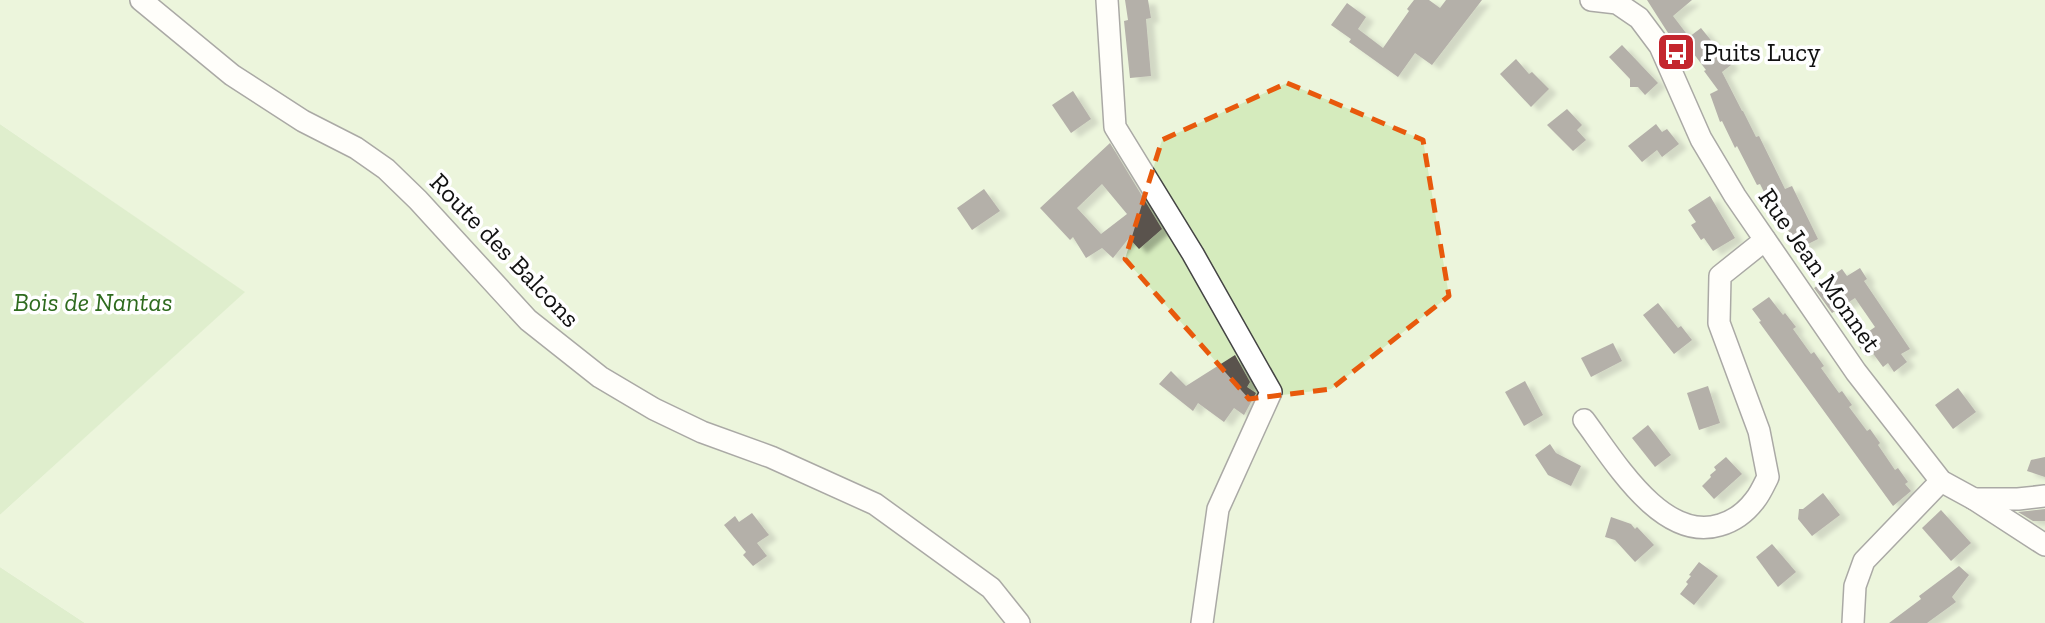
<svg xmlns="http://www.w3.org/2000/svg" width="2045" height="623" viewBox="0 0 2045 623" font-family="'Zilla Slab',serif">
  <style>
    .green { fill: #d5ebbd }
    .forest { fill: #b9dc9c }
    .building { fill: #5a524d; fill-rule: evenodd; filter: url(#shadow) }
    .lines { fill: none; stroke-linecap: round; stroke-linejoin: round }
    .minor-casing { stroke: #444; stroke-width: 24 }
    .minor { stroke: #fff; stroke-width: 21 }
    .marked { fill: none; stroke: #e8590c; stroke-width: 5; stroke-dasharray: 14 9; stroke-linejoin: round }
    .labels { text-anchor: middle; stroke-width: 7; stroke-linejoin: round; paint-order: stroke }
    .poi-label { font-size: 26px; fill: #111; stroke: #fff; text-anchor: start }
    .street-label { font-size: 26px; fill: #111; stroke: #fff }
    .park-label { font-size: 26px; font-style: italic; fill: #2f6b1f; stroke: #fff }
  </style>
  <defs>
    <filter id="shadow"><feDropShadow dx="8" dy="4.5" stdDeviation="2" flood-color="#0004"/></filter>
  </defs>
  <rect width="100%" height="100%" fill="#fffdf5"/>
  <path class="green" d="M 0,0 L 2045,0 L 2045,623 L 85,623 L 0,567 L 0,515 L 244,292 L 0,124 Z"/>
  <g class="forest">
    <path d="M 0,124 L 245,292 L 0,515 Z"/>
    <path d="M 0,567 L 85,623 L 0,623 Z"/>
  </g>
  <g class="building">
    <path d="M 1125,0 L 1148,0 L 1151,18 L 1146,19 L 1151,76 L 1130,78 L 1124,21 L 1128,20 Z"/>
    <path d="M 1414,0 L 1429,0 L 1440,8 L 1446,0 L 1482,0 L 1432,65 L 1415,53 L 1398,77 L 1349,42 L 1351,39 L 1331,25 L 1347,3 L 1366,17 L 1358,29 L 1383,48 L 1409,11 L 1407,9 Z"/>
    <path d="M 1647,0 L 1692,0 L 1673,16 L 1689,37 L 1701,28 L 1731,65 L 1722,72 L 1742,111 L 1743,111 L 1756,137 L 1759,136 L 1785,189 L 1792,186 L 1818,239 L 1800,248 L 1794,235 L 1791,236 L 1771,196 L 1767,198 L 1760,184 L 1757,185 L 1737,146 L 1735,148 L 1722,121 L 1720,122 L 1710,94 L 1718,90 L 1704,71 L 1706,70 L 1684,41 L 1677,47 Z"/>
    <path d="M 1622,45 L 1658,83 L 1645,95 L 1638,87 L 1630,87 L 1630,79 L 1609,57 Z"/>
    <path d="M 1516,59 L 1529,74 L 1532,72 L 1549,89 L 1531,107 L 1500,74 Z"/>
    <path d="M 1073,91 L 1091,119 L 1071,133 L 1052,105 Z"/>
    <path d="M 1567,109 L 1582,125 L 1577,130 L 1586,140 L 1573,151 L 1547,125 Z"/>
    <path d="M 1656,124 L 1662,132 L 1667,129 L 1679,144 L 1662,157 L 1657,150 L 1642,162 L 1628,146 Z"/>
    <path d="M 1110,143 L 1162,229 L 1139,249 L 1129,238 L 1113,258 L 1102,248 L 1086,258 L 1073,237 L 1070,240 L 1040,208 ZM 1102,184 L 1127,214 L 1101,234 L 1077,208 Z"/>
    <path d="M 984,189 L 1000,211 L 972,230 L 957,208 Z"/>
    <path d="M 1710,196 L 1735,238 L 1713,251 L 1704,238 L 1701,240 L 1691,225 L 1696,222 L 1688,210 Z"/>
    <path d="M 1860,268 L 1867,279 L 1864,281 L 1910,349 L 1901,354 L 1907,362 L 1894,372 L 1888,363 L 1883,367 L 1872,352 L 1866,356 L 1855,341 L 1875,327 L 1855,298 L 1832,313 L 1814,288 L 1842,269 L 1847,276 Z"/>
    <path d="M 1769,297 L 1783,315 L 1785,313 L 1796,327 L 1793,329 L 1811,354 L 1814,352 L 1824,366 L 1821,368 L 1839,393 L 1842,391 L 1852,405 L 1849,407 L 1867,431 L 1870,429 L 1880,443 L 1878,445 L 1895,470 L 1898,468 L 1908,482 L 1905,484 L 1911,491 L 1893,506 L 1759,322 L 1761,321 L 1752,309 Z"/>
    <path d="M 1658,303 L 1678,328 L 1681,326 L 1692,340 L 1674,354 L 1643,315 Z"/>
    <path d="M 1613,343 L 1622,361 L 1591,377 L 1581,358 Z"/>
    <path d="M 1235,355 L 1250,382 L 1247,387 L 1256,393 L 1244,415 L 1234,408 L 1224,422 L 1198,403 L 1193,411 L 1159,384 L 1171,371 L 1186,386 Z"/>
    <path d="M 1525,381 L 1543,415 L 1524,426 L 1505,392 Z"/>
    <path d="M 1708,386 L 1720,423 L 1699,430 L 1687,393 Z"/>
    <path d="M 1958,388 L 1976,412 L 1953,429 L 1935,405 Z"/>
    <path d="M 1648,425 L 1671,455 L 1655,467 L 1632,438 Z"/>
    <path d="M 1550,444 L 1556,453 L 1581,466 L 1571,486 L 1548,475 L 1535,455 Z"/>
    <path d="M 1726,457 L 1742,474 L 1714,499 L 1702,486 L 1711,477 L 1710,475 L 1716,470 L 1714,467 Z"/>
    <path d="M 2045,457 L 2045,477 L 2027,471 L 2031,460 Z"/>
    <path d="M 1823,493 L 1840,515 L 1812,536 L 1798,519 L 1799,509 L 1803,509 Z"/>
    <path d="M 2045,509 L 2045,521 L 2033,521 L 2018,512 Z"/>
    <path d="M 1941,510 L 1971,543 L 1951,561 L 1922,528 Z"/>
    <path d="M 752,513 L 769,535 L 757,543 L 767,556 L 753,566 L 743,555 L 746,552 L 724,525 L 735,516 L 739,522 Z"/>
    <path d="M 1611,517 L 1631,524 L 1635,529 L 1637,527 L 1654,545 L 1635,562 L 1615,540 L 1605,537 Z"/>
    <path d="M 1772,544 L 1796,572 L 1778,587 L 1756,557 Z"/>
    <path d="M 1699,562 L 1718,576 L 1694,605 L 1680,594 L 1688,584 L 1686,582 L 1691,576 L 1689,575 Z"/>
    <path d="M 1959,566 L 1969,575 L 1952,597 L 1956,602 L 1927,623 L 1889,623 L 1921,599 L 1919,596 Z"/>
  </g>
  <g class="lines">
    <defs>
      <g id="minor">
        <path d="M 141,0 L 232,75 L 303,121 L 356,148 L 386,169 L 418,200 L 528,320 L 600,377 L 654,409 L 702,432 L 771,457 L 875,504 L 991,588 L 1019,623"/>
        <path d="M 1107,0 L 1115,127 L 1193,254 L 1271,392 L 1218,509 L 1202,623"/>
        <path d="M 1591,0 L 1617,3 L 1639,18 L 1660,46 L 1701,139 L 1735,196 L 1856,372 L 1941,481 L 1974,499 L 2045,545"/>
        <path d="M 1584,420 C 1614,460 1662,543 1720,525 C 1734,521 1746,512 1755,500 C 1760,494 1764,485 1768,477 L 1759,431 L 1719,323 L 1720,276 L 1765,240"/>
        <path d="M 1974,499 L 2018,499 L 2045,496"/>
        <path d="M 1853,623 L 1855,586 L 1864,561 L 1941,481"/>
      </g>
    </defs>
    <use href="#minor" class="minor-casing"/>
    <use href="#minor" class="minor"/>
  </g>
  <path d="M0 0H2045V623H0ZM 1287,83 L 1423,140 L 1449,296 L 1331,389 L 1249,399 L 1125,259 L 1162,140 Z" fill="#fffdf5" fill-opacity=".55" fill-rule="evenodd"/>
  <path class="marked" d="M 1287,83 L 1423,140 L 1449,296 L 1331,389 L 1249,399 L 1125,259 L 1162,140 Z"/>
  <defs>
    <symbol id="bus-square" viewBox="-11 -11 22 22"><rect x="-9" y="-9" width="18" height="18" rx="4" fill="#c4262e" stroke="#fff"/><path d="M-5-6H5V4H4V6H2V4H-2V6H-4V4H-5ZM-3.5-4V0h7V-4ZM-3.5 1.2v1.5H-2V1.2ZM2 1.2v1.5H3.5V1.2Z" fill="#fff"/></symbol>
  </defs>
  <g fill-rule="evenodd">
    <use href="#bus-square" x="1654" y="30" width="44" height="44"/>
  </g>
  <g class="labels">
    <g class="poi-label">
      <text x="1703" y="61">Puits Lucy</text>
    </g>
    <g class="street-label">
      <text transform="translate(505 250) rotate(46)" y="9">Route des Balcons</text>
      <text transform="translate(1820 270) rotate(55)" y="9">Rue Jean Monnet</text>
    </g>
    <g class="park-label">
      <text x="93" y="311">Bois de Nantas</text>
    </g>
  </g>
</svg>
